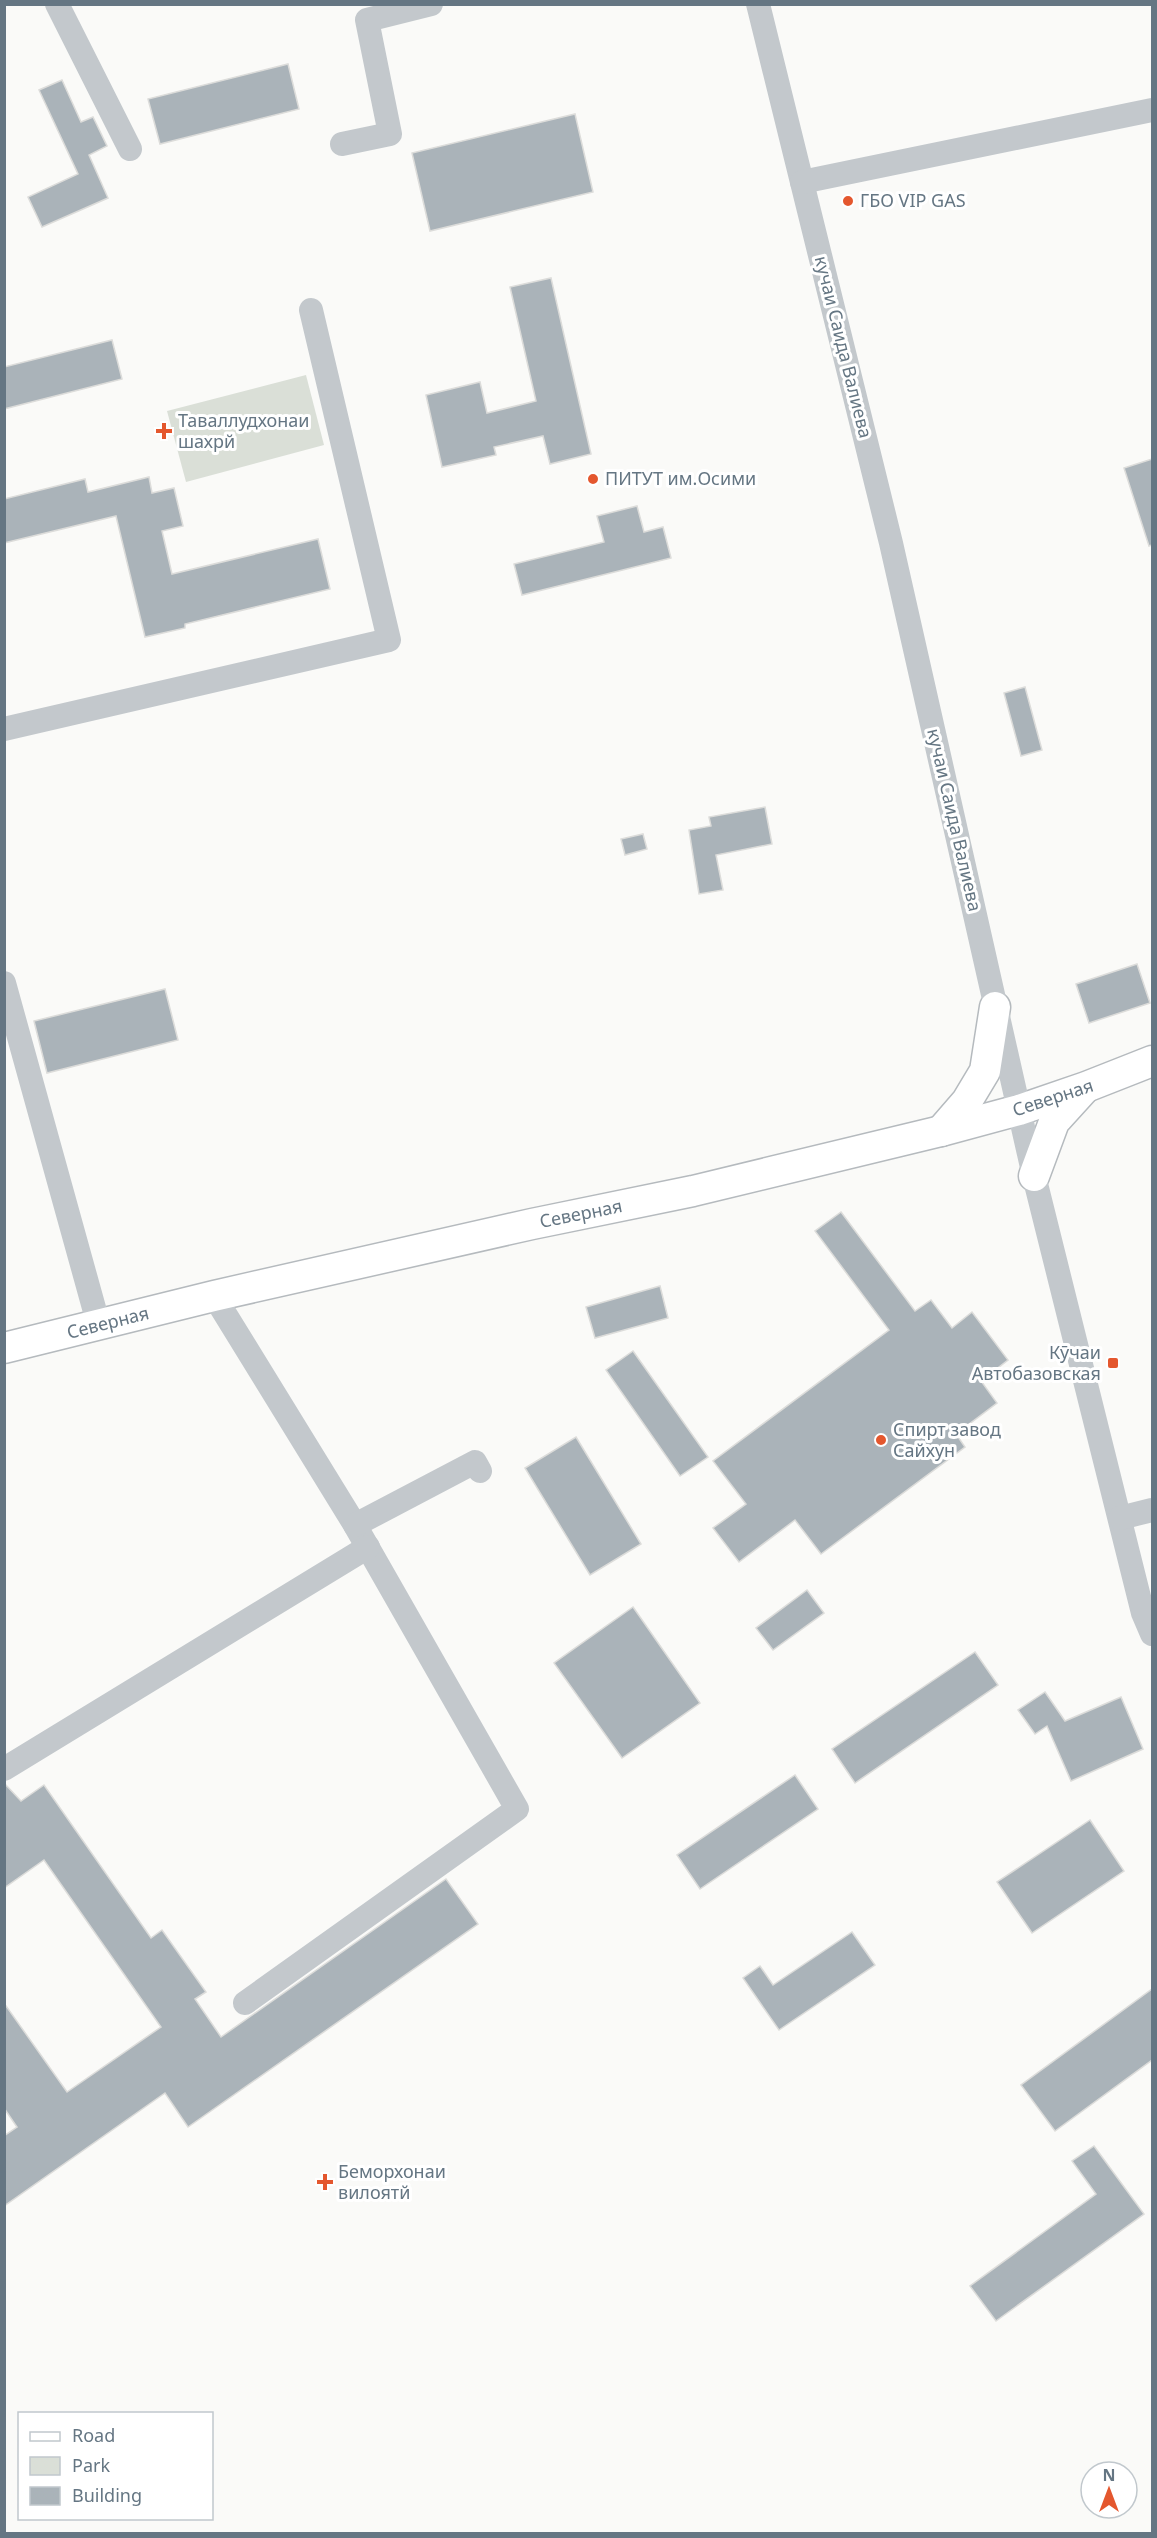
<svg xmlns="http://www.w3.org/2000/svg" width="1157" height="2538" viewBox="0 0 1157 2538" font-family="'Noto Sans',sans-serif">
  <style>
    .green { fill: #dadfd7 }
    .building { fill: #aab3b9; stroke: #dcdcda; stroke-width: 1.5 }
    .lines { fill: none; stroke-linecap: round; stroke-linejoin: round }
    .major-casing { stroke: #b5babe; stroke-width: 33 }
    .minor { stroke: #c3c8cc; stroke-width: 24 }
    .major { stroke: #fff; stroke-width: 30 }
    .poi-dot { fill: #e4572e; stroke: #fff; stroke-width: 2 }
    .labels { text-anchor: middle; stroke-width: 6; stroke-linejoin: round; paint-order: stroke }
    .poi-label { font-size: 18px; fill: #657683; stroke: #fff; text-anchor: start }
    .street-label { font-size: 18px; fill: #657683; stroke: #fff }
  </style>
  <rect width="100%" height="100%" fill="#fafaf8"/>
  <path class="green" d="M 306,375 L 324,445 L 186,482 L 167,411 Z"/>
  <g class="building">
    <path d="M 288,64 L 299,109 L 160,144 L 148,99 Z"/>
    <path d="M 62,80 L 81,122 L 93,117 L 107,146 L 89,155 L 108,198 L 42,227 L 28,197 L 78,174 L 39,90 Z"/>
    <path d="M 575,114 L 593,192 L 430,231 L 412,153 Z"/>
    <path d="M 551,278 L 591,454 L 550,464 L 543,436 L 494,447 L 496,455 L 442,467 L 426,395 L 480,382 L 487,413 L 536,401 L 510,287 Z"/>
    <path d="M 112,340 L 122,379 L 4,409 L 4,367 Z"/>
    <path d="M 1152,459 L 1152,545 L 1149,546 L 1124,468 Z"/>
    <path d="M 149,477 L 152,493 L 174,488 L 183,526 L 162,531 L 172,574 L 318,539 L 330,589 L 185,624 L 185,628 L 145,637 L 116,516 L 4,543 L 4,499 L 85,479 L 88,492 Z"/>
    <path d="M 637,506 L 644,532 L 663,527 L 671,558 L 522,595 L 514,564 L 604,542 L 597,516 Z"/>
    <path d="M 1025,687 L 1042,750 L 1021,756 L 1004,693 Z"/>
    <path d="M 765,807 L 772,844 L 716,855 L 723,890 L 699,894 L 689,830 L 711,826 L 709,817 Z"/>
    <path d="M 643,834 L 647,849 L 625,855 L 621,839 Z"/>
    <path d="M 1137,964 L 1150,1003 L 1089,1023 L 1076,984 Z"/>
    <path d="M 165,989 L 178,1040 L 47,1073 L 34,1021 Z"/>
    <path d="M 841,1212 L 915,1311 L 931,1300 L 952,1328 L 972,1312 L 1008,1360 L 981,1381 L 997,1403 L 956,1434 L 965,1447 L 821,1554 L 795,1520 L 739,1562 L 713,1528 L 746,1504 L 713,1461 L 889,1330 L 815,1231 Z"/>
    <path d="M 660,1286 L 668,1318 L 595,1338 L 586,1307 Z"/>
    <path d="M 633,1351 L 708,1457 L 680,1476 L 606,1370 Z"/>
    <path d="M 576,1437 L 641,1544 L 590,1575 L 525,1468 Z"/>
    <path d="M 807,1590 L 824,1613 L 773,1650 L 756,1628 Z"/>
    <path d="M 633,1607 L 700,1703 L 622,1758 L 554,1663 Z"/>
    <path d="M 975,1652 L 998,1685 L 855,1783 L 832,1749 Z"/>
    <path d="M 1045,1692 L 1065,1721 L 1121,1697 L 1143,1749 L 1071,1781 L 1047,1726 L 1035,1734 L 1018,1710 Z"/>
    <path d="M 795,1775 L 818,1809 L 700,1889 L 677,1855 Z"/>
    <path d="M 4,1783 L 21,1801 L 44,1785 L 151,1938 L 162,1930 L 206,1992 L 195,1999 L 221,2037 L 446,1879 L 478,1924 L 188,2127 L 165,2093 L 4,2206 L 4,2136 L 17,2127 L 4,2108 L 4,2003 L 67,2092 L 161,2027 L 44,1860 L 4,1888 Z"/>
    <path d="M 1090,1820 L 1124,1871 L 1032,1933 L 997,1882 Z"/>
    <path d="M 852,1932 L 875,1965 L 779,2030 L 743,1978 L 760,1966 L 773,1985 Z"/>
    <path d="M 1152,1989 L 1152,2060 L 1055,2131 L 1021,2085 Z"/>
    <path d="M 1094,2146 L 1144,2214 L 996,2321 L 970,2286 L 1096,2194 L 1072,2161 Z"/>
  </g>
  <g class="lines">
    <defs>
      <g id="major">
        <path d="M 941,1131 L 967,1101 L 985,1071 L 995,1007"/>
        <path d="M 1034,1176 L 1054,1122 L 1084,1089"/>
        <path d="M 4,1348 L 214,1296 L 532,1224 L 693,1191 L 941,1131 L 1019,1110 L 1086,1087 L 1152,1061"/>
      </g>
    </defs>
    <use href="#major" class="major-casing"/>
    <g class="minor">
      <path d="M 57,4 L 130,149"/>
      <path d="M 758,4 L 891,543 L 1034,1176 L 1143,1613 L 1152,1634"/>
      <path d="M 342,144 L 390,134 L 367,20 L 431,4"/>
      <path d="M 802,182 L 1152,110"/>
      <path d="M 4,729 L 389,640 L 311,310"/>
      <path d="M 4,983 L 99,1326"/>
      <path d="M 214,1296 L 355,1525 L 517,1809 L 245,2003"/>
      <path d="M 1120,1518 L 1152,1510"/>
      <path d="M 355,1525 L 475,1462 L 480,1471"/>
      <path d="M 4,1769 L 368,1547"/>
    </g>
    <use href="#major" class="major"/>
  </g>
  <g class="poi-dot">
    <circle cx="848" cy="201" r="6"/>
    <path d="M161 422h6v6h6v6h-6v6h-6v-6h-6v-6h6z"/>
    <circle cx="593" cy="479" r="6"/>
    <rect x="1107" y="1357" width="12" height="12" rx="3"/>
    <circle cx="881" cy="1440" r="6"/>
    <path d="M322 2173h6v6h6v6h-6v6h-6v-6h-6v-6h6z"/>
  </g>
  <g class="labels">
    <g class="poi-label">
      <text x="860" y="207">ГБО VIP GAS</text>
      <text x="178" y="427">Таваллудхонаи<tspan x="178" dy="21">шахрй</tspan></text>
      <text x="605" y="485">ПИТУТ им.Осими</text>
      <text x="1101" y="1359" text-anchor="end">Кӯчаи<tspan x="1101" dy="21">Автобазовская</tspan></text>
      <text x="893" y="1436">Спирт завод<tspan x="893" dy="21">Сайхун</tspan></text>
      <text x="338" y="2178">Беморхонаи<tspan x="338" dy="21">вилоятй</tspan></text>
    </g>
    <g class="street-label">
      <text transform="translate(843 347) rotate(76)" y="6">кучаи Саида Валиева</text>
      <text transform="translate(954 820) rotate(77)" y="6">кучаи Саида Валиева</text>
      <text transform="translate(1053 1098) rotate(-18)" y="6">Северная</text>
      <text transform="translate(581 1214) rotate(-11)" y="6">Северная</text>
      <text transform="translate(108 1323) rotate(-14)" y="6">Северная</text>
    </g>
  </g>
  <rect width="1157" height="2538" fill="none" stroke="#657683" stroke-width="12"/>
  <rect x="18" y="2412" width="195" height="108" fill="#ffffff" stroke="#c1c8cd" stroke-width="1.5"/>
  <rect x="30" y="2432" width="30" height="9" fill="#ffffff" stroke="#c1c8cd" stroke-width="1.5"/>
  <text x="72" y="2442" font-size="18" fill="#657683">Road</text>
  <rect x="30" y="2457" width="30" height="18" fill="#dadfd7" stroke="#c1c8cd" stroke-width="1.5"/>
  <text x="72" y="2472" font-size="18" fill="#657683">Park</text>
  <rect x="30" y="2487" width="30" height="18" fill="#aab3b9" stroke="#c1c8cd" stroke-width="1.5"/>
  <text x="72" y="2502" font-size="18" fill="#657683">Building</text>
  <g transform="translate(1109 2490)"><circle r="28" fill="#ffffff" stroke="#c1c8cd" stroke-width="1.5"/>
  <path d="M0-4.5L10 22L0 15L-10 22Z" fill="#e4572e"/>
  <text y="-9" font-size="16" font-weight="bold" text-anchor="middle" fill="#657683">N</text>
  </g>
</svg>
